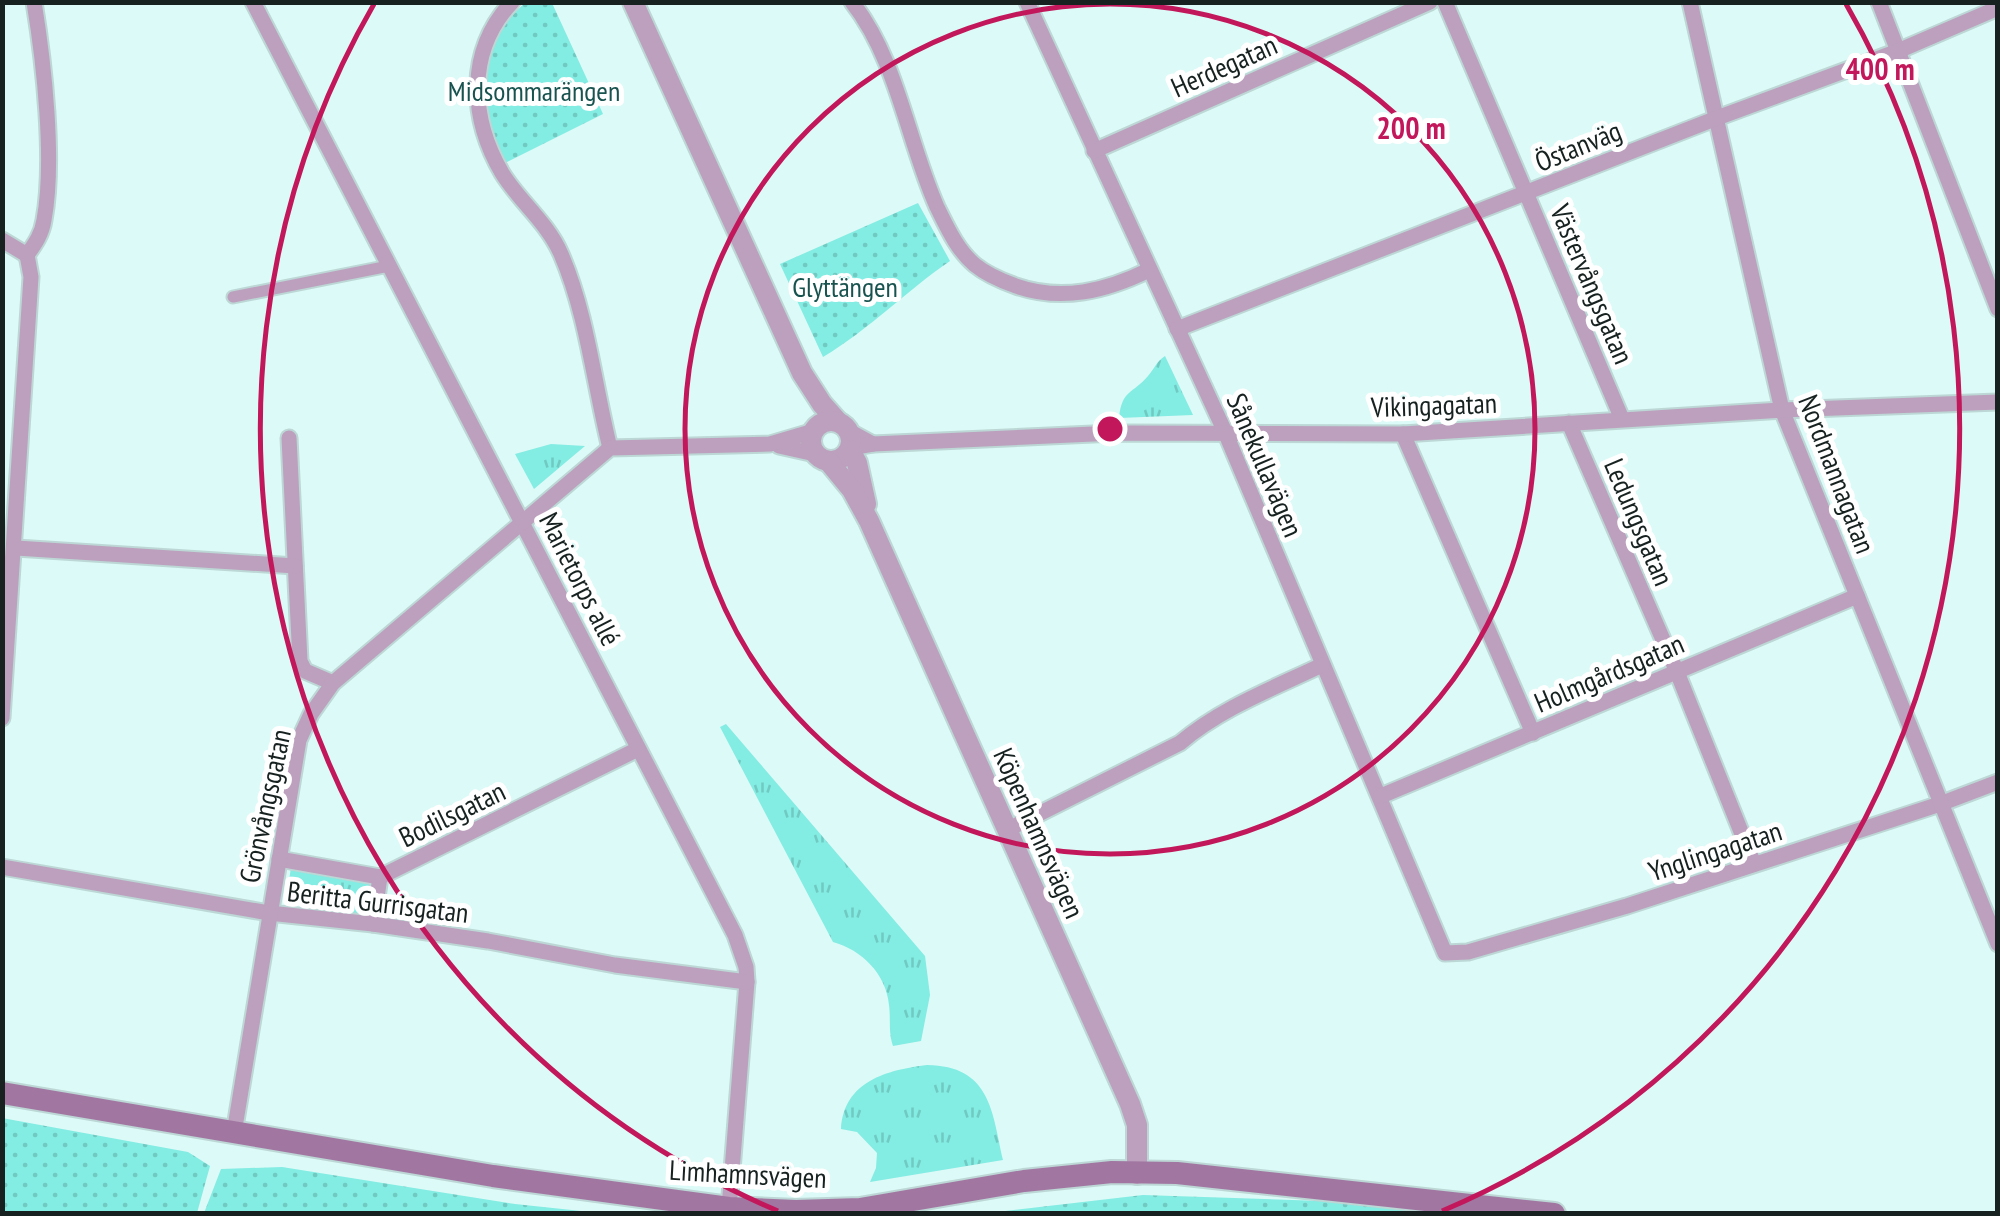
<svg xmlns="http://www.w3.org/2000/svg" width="2000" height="1216" viewBox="0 0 2000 1216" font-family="'PT Sans Narrow',sans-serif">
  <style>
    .grass { fill: url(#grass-tufts) }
    .park { fill: url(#park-dots) }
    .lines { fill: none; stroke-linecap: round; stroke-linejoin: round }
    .pedestrian-casing { stroke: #bcd7d5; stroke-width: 15 }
    .minor-casing { stroke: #bcd7d5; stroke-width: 19 }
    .tertiary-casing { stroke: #bcd7d5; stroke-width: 24 }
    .secondary-casing { stroke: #bcd7d5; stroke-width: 26 }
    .pedestrian { stroke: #bca0bd; stroke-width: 11 }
    .minor { stroke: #bca0bd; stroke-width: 15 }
    .tertiary { stroke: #bca0bd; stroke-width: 20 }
    .secondary { stroke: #a177a2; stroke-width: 22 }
    .ring { fill: none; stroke: #c2185b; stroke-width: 5 }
    .labels { text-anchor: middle; stroke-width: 10; stroke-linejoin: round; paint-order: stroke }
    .street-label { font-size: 28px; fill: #162120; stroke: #fff }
    .park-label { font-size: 28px; fill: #19534f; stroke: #fff }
    .centre { fill: #c2185b; stroke: #fff; stroke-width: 5 }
    .ring-label { font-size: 30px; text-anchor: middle; font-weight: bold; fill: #c2185b; stroke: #fff; stroke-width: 10; stroke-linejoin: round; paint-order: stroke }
  </style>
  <defs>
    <pattern id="grass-tufts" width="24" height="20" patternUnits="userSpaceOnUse" patternTransform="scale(2.5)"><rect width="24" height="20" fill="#83ece3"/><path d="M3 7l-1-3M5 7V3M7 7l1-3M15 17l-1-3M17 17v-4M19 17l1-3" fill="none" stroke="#70cac2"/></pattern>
    <pattern id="park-dots" width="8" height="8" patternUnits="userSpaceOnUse" patternTransform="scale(2.5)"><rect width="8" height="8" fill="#83ece3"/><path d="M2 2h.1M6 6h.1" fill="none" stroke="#70cac2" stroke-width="1.8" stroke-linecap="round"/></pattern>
  </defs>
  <rect width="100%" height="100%" fill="#dcfaf7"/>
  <g class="grass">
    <path d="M 1165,356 L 1193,415 L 1119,418 C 1122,389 1133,394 1148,376 C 1155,368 1156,362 1165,356 Z"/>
    <path d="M 551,444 L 585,446 L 534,489 L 515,454 Z"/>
    <path d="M 726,724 L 925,956 L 930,995 L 921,1041 L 893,1046 C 888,1031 891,1020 889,1005 C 886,974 862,950 833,942 L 720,727 Z"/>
    <path d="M 291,867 L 371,881 L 365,915 L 286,902 Z"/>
    <path d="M 927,1065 C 990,1066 992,1110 1003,1160 L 870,1182 L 876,1168 L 877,1153 L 857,1132 L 841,1129 C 844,1081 887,1070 927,1065 Z"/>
  </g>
  <g class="park">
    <path d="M 525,3 L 552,3 L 603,114 L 503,164 C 493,143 481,119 480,95 C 479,61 500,24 525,3 Z"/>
    <path d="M 918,203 L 950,261 C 906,291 870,329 823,357 L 780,264 Z"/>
    <path d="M 2,1118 L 188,1152 L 210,1166 L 197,1213 L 3,1213 Z"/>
    <path d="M 282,1167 L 515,1204 L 600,1213 L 204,1213 L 221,1169 Z"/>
    <path d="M 1143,1195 L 1322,1201 L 1445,1213 L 980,1214 Z"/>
  </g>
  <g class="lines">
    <defs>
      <path id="pedestrian" d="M 233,297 L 389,266"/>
      <g id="minor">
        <path d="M 253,2 L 735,935 L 746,967 L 747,982 L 729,1208"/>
        <path d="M 512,2 C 466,51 470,118 502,173 C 519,201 547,222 561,254 C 587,314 594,384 610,448"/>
        <path d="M 852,2 C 898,61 907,140 937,207 C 947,227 957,250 975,265 C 986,274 1002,281 1016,286 C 1062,302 1106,291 1149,270"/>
        <path d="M 1027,2 L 1225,432 L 1445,953 L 1468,952 L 1627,906 L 1940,804 L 1998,782"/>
        <path d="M 1445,2 L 1622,419"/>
        <path d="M 1690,2 L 1782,410 L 1998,944"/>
        <path d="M 1879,2 L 1998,309"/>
        <path d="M 1094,151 L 1430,2"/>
        <path d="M 2,240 L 27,255"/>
        <path d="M 27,255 C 35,244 42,234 44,220 C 55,161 44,63 34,2"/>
        <path d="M 1177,329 L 1717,118 L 1898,51 L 1998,8"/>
        <path d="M 1569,423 L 1677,672 L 1754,864"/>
        <path d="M 849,431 L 873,444"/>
        <path d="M 1403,434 L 1533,733"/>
        <path d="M 289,438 L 300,661 L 305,671 L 333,683"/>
        <path d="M 779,446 L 815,454"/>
        <path d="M 851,448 L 873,444 L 1115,433 L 1403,434 L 1782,410 L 1998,402"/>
        <path d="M 16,548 L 295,566"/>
        <path d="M 2,718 L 31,277 L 27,255"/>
        <path d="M 1381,796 L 1857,596"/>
        <path d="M 1007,830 L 1180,743 C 1221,708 1274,688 1322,665"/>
        <path d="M 279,859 L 380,877 L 638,749"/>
        <path d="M 2,867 L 269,913 L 373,924 L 488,941 L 615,965 L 747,982"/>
        <path d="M 373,924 L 380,877"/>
        <path d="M 234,1133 L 299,740 L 311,714 L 333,683 L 610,448 L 770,444 L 814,431"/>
      </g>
      <g id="tertiary">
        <path d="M 633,2 L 802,373 L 822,404 L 838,422"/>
        <circle cx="831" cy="441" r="20"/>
        <path d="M 850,450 L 857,463 L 866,504"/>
        <path d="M 829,462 L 852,490 L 869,521 L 1130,1104 L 1137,1125 L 1137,1174"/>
      </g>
      <path id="secondary" d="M 2,1093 L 493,1176 L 729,1208 L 796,1211 L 860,1209 L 1024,1181 L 1112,1172 L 1177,1173 L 1554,1214"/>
    </defs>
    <use href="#pedestrian" class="pedestrian-casing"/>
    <use href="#minor" class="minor-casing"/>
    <use href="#tertiary" class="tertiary-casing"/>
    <use href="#secondary" class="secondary-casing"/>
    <use href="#pedestrian" class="pedestrian"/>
    <use href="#minor" class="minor"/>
    <use href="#tertiary" class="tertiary"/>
    <use href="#secondary" class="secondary"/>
  </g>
  <g class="ring">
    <circle cx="1110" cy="429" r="425"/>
    <path d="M778 1211A850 850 0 0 1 374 4M1846 4A850 850 0 0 1 1442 1211"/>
  </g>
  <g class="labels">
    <g class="street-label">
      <text transform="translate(1224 66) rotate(-24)" y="10">Herdegatan</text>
      <text transform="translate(1578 146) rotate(-22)" y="10">Östanväg</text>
      <text transform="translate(1592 284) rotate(67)" y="10">Västervångsgatan</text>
      <text transform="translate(1434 405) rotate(-2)" y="10">Vikingagatan</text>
      <text transform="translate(1265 465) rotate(67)" y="10">Sånekullavägen</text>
      <text transform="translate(1837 474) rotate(69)" y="10">Nordmannagatan</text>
      <text transform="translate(1639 522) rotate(67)" y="10">Ledungsgatan</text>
      <text transform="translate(580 579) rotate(63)" y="10">Marietorps allé</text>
      <text transform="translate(1609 673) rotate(-23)" y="10">Holmgårdsgatan</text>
      <text transform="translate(265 806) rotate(-78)" y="10">Grönvångsgatan</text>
      <text transform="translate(452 814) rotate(-26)" y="10">Bodilsgatan</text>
      <text transform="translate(1039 833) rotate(66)" y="10">Köpenhamnsvägen</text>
      <text transform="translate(1715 851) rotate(-18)" y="10">Ynglingagatan</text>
      <text transform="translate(378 902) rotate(7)" y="10">Beritta Gurrisgatan</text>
      <text transform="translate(748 1174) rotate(3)" y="10">Limhamnsvägen</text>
    </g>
    <g class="park-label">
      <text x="534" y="101">Midsommarängen</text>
      <text x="845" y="297">Glyttängen</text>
    </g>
  </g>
  <circle cx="1110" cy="429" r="15" class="centre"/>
  <g class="ring-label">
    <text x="1880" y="80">400 m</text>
    <text x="1411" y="139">200 m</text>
  </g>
  <rect width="2000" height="1216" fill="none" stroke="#162120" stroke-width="10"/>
</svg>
